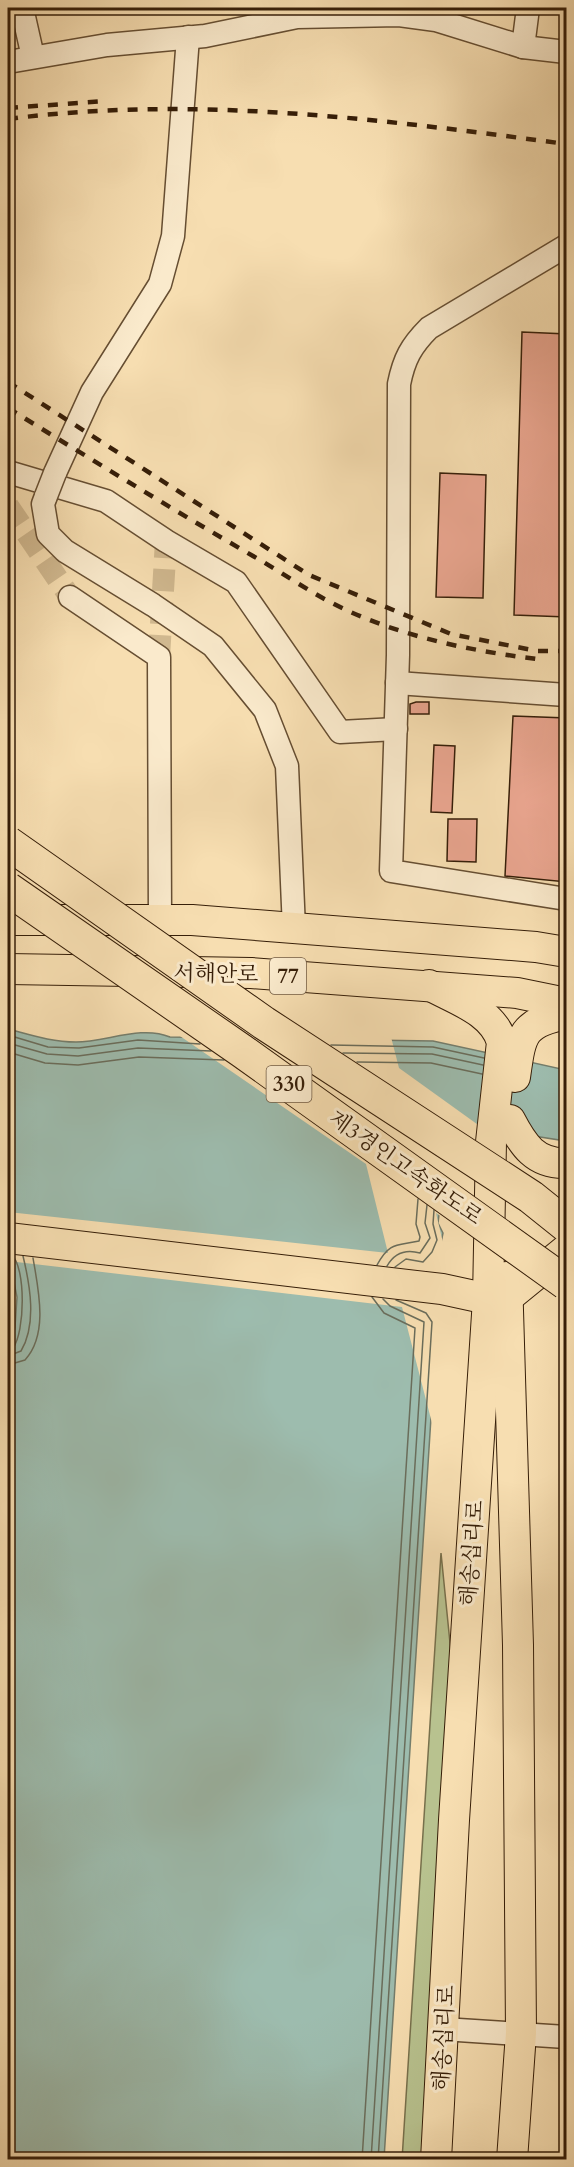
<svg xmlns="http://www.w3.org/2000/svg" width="574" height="2167" viewBox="0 0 574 2167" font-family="Cardo,'Noto Serif KR',serif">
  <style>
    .green { fill: #b8c28f; stroke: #77704c; stroke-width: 1.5 }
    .water { fill: #9dbcae; stroke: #747d6c; stroke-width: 1.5 }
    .pier { fill: #f7deb1 }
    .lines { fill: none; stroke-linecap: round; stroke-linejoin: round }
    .shore { stroke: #6a6d5b; stroke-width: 1.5 }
    .building { fill: #e9a58f; stroke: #361e08; stroke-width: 1.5 }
    .minor-tunnel { stroke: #d0b88f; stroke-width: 22; stroke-dasharray: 22 11; stroke-linecap: butt }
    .minor-casing { stroke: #664e32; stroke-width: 25 }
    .major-casing { stroke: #361e08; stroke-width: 32 }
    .minor { stroke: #faeacc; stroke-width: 22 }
    .major { stroke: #f7deb1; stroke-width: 30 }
    .rail { stroke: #361e08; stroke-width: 4.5; stroke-dasharray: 10 10; stroke-linecap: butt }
    .minor-bridge-casing { stroke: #664e32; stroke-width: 25; stroke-linecap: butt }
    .highway-bridge-casing { stroke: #361e08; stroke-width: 35; stroke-linecap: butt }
    .minor-bridge { stroke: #faeacc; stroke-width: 22 }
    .highway-bridge { stroke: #f7deb1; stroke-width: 33 }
    .labels { text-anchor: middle; stroke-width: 6; stroke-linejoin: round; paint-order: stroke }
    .shield { fill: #faeacc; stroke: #715b43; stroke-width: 1.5 }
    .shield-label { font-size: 21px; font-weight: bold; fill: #361e08 }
    .street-label { font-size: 22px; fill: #361e08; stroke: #faeacc }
  </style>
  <rect width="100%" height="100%" fill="#f7deb1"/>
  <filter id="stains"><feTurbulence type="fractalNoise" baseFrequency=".00333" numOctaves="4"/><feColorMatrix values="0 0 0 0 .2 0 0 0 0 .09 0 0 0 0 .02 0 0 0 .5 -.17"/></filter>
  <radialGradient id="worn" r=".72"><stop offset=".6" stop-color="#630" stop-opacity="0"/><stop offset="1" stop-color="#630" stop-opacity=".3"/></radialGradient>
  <path class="green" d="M 441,1553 L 453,1673 L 425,2159 L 402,2160 Z"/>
  <path class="water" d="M 8,1029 C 31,1035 52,1042 76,1042 C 106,1042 141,1025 170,1037 L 433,1041 L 566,1070 L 566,1141 L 450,1123 L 438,1223 L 443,1233 L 440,1248 L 402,1267 L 435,1354 L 384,2159 L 8,2159 L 8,1344 L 13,1338 L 15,1327 L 17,1297 L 8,1253 Z"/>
  <path class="pier" d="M 177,1034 L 391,1037 L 399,1068 L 488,1132 L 452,1126 L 442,1217 L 436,1213 L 444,1247 L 428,1270 L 421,1271 L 407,1268 L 397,1284 L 399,1292 L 430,1305 L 439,1313 L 433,1427 L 402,1307 L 8,1261 L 8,1212 L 388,1253 L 366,1164 Z"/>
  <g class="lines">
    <g class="shore">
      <path d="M 8,1035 L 48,1047 L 79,1048 L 138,1040 L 200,1044"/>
      <path d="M 8,1043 L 47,1054 L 78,1056 L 138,1048 L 211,1051"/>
      <path d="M 331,1045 L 433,1047 L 484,1058"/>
      <path d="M 8,1052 L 45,1063 L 78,1065 L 139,1057 L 224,1060"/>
      <path d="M 343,1053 L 432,1054 L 483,1065"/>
      <path d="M 357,1062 L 431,1063 L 482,1074"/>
      <path d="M 377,1265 C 390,1241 397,1246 419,1241 L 420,1237 L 416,1224 L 418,1199"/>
      <path d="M 387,1266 C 395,1252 406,1249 420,1253 L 430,1238 L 425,1223 L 427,1205"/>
      <path d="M 395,1267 L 406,1259 L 423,1262 L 432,1252 L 437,1240 L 433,1224 L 434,1210"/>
      <path d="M 8,1349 L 13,1348 C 25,1332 26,1269 12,1255"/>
      <path d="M 8,1356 L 21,1351 C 37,1324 30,1285 23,1256"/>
      <path d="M 8,1365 L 25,1360 C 49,1334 38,1288 33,1258"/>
      <path d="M 362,2160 L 415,1328 L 384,1313 L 372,1297"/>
      <path d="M 371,2160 L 424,1322 L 390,1306 L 383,1299"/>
      <path d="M 378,2160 L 432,1322 L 426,1313 L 396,1300"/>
    </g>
  </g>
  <g class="building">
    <path d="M 522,332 L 567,334 L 567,617 L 514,615 Z"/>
    <path d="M 440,473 L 486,475 L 483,598 L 436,597 Z"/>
    <path d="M 416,702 L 429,702 L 429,714 L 410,714 L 410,704 Z"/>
    <path d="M 513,716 L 567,718 L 567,882 L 505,876 Z"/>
    <path d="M 434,745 L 455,746 L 452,813 L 431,812 Z"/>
    <path d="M 448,819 L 477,819 L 476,862 L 447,861 Z"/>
  </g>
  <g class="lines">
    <g class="minor-tunnel">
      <path d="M 8,506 L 70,597"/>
      <path d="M 159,657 L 166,541"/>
    </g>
    <defs>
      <g id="minor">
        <path d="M 22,8 L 33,57"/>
        <path d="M 523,47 L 528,8"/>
        <path d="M 8,62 L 107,45 L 205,36 L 297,17 L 399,15 L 436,20 L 523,47 L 566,52"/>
        <path d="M 566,246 L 429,328 C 411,346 404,359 399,384 L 398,655 L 391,871 L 566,899"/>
        <path d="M 8,472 L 106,501 L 166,541 L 236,582 L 340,732 L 396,729"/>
        <path d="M 55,473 L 92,392 L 160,284 L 173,236 L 188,37"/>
        <path d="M 46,496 L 43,504 L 48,534 L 65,551 L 153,605 L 213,646 L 265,710 L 287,766 L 294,929"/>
        <path d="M 70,597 L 159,657 L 160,919"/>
        <path d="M 397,683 L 566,695"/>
        <path d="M 443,2029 L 566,2037"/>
      </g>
      <g id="major">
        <path d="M 8,920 L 192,920 L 536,947 L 566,952"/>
        <path d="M 8,969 L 251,973 L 517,993 L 566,1003"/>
        <path d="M 429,985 C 456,1000 493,1011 502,1042 L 491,1142 L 488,1299 L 454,1820 L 436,2160"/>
        <path d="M 515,1077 C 521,1034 522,1023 566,1014"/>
        <path d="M 510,1120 C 523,1145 535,1164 566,1163"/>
        <path d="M 8,1238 L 442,1289 L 488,1299 L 507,1298"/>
        <path d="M 507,1277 L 518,1645 L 521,2033 L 512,2160"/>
        <path d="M 507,1298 L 566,1250"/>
      </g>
    </defs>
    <use href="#minor" class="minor-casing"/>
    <use href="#major" class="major-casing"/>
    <use href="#minor" class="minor"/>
    <use href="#major" class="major"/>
    <g class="rail">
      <path d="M 8,108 L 106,101"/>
      <path d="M 8,119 C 196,95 379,119 566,144"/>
      <path d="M 8,382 L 309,575 L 451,634 L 537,651 L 566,651"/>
      <path d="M 8,408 C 89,458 170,508 253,556 C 283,573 312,594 344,609 C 404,637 471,651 537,659"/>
    </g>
    <defs>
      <path id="minor-bridge" d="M 46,496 L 55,473"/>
      <g id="highway-bridge">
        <path d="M 8,843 L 264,1023 L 531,1197 L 566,1225"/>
        <path d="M 8,889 L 242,1051 L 566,1283"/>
      </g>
    </defs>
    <use href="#minor-bridge" class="minor-bridge-casing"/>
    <use href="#highway-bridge" class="highway-bridge-casing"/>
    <use href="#minor-bridge" class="minor-bridge"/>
    <use href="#highway-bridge" class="highway-bridge"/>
  </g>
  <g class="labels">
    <g class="shield">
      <rect x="270" y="958" width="36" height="36" rx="4.5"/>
      <rect x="266.5" y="1066" width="45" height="36" rx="4.5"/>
    </g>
    <g class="shield-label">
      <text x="288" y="983">77</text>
      <text x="289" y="1091">330</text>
    </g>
    <g class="street-label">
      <text transform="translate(216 973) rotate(1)" y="8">서해안로</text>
      <text transform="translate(406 1167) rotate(35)" y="8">제3경인고속화도로</text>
      <text transform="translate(471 1553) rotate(-86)" y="8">해송십리로</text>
      <text transform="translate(443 2038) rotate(-87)" y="8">해송십리로</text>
    </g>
  </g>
  <rect width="574" height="2167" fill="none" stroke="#f7deb1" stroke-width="30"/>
  <rect x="9" y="9" width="556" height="2149" fill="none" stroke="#361e08" stroke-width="3"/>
  <rect x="15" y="15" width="544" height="2137" fill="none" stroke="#361e08" stroke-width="1.5"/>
  <rect width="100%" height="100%" filter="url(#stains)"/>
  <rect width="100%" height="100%" fill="url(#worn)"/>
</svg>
